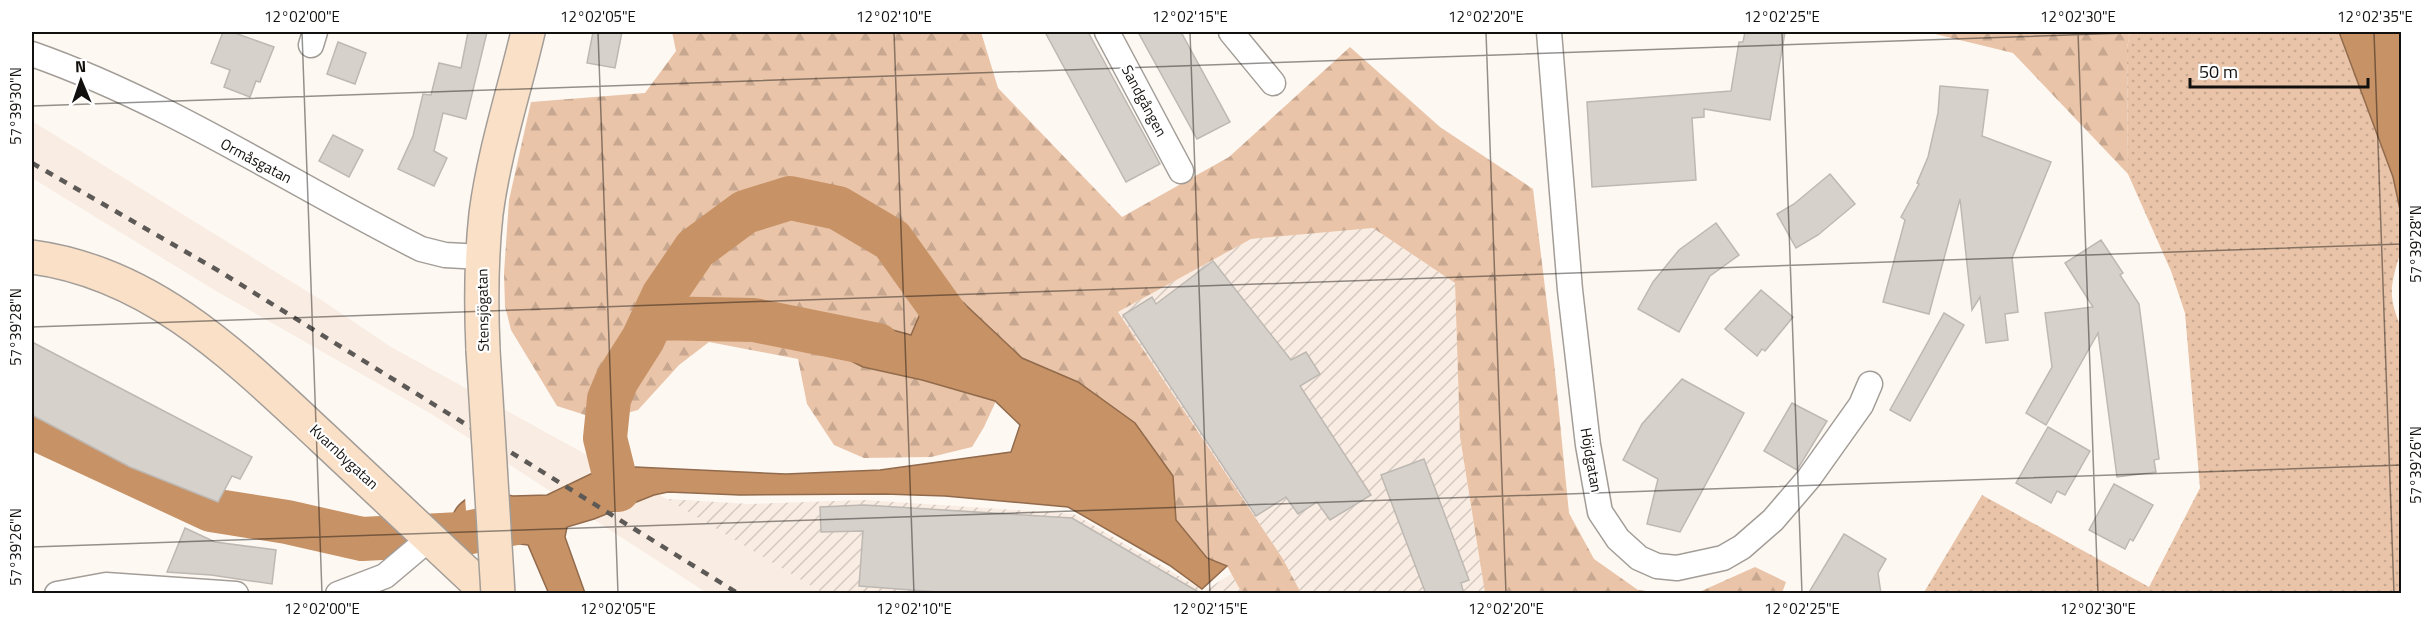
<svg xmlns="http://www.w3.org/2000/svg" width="2433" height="625" viewBox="0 0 2433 625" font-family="'Titillium Web',sans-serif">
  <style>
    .built { fill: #f9ece2 }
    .industrial { fill: url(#industrial-furrows) }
    .forest { fill: url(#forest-firs) }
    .park { fill: url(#park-dots) }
    .water { fill: #c79266; stroke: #916b4c; stroke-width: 1.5 }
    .pier { fill: #fef8f3 }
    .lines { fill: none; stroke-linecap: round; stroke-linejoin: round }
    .river { stroke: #c79266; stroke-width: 44 }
    .building { fill: #d7d1cc; stroke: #beb8b3; stroke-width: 1.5 }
    .street-casing { stroke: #a39d98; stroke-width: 27 }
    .secondary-casing { stroke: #a39d98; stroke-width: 36 }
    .street { stroke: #fff; stroke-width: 24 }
    .secondary { stroke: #fae0c7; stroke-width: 33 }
    .rail { stroke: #5d5956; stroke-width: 4.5; stroke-dasharray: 8 8; stroke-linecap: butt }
    .secondary-bridge-casing { stroke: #a39d98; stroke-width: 36; stroke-linecap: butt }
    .secondary-bridge { stroke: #fae0c7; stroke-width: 33 }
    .ticks { fill: none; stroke: #12100e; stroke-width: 1.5; stroke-opacity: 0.45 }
    .labels { text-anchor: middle; stroke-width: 4.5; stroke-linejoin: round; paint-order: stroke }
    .street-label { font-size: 15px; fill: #12100e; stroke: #fff }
    .neatline { fill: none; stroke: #12100e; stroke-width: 2 }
    .ticks-label { font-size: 15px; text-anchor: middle; fill: #12100e }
  </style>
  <defs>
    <pattern id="industrial-furrows" width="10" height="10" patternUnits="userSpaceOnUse" patternTransform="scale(1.5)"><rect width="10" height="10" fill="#f9ece2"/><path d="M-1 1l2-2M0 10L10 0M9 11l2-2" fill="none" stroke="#d4c9c1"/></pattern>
    <pattern id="forest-firs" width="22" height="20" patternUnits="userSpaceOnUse" patternTransform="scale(1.5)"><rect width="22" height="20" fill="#e9c4a8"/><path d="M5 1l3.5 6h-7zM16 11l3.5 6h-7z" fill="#c7a78f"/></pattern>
    <pattern id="park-dots" width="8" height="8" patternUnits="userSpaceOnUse" patternTransform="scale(1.5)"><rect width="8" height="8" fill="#e9c4a8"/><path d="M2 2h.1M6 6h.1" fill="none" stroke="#c7a78f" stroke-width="1.8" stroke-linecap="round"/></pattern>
  </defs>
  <rect width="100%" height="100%" fill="#fef8f3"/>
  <path class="built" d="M 32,121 L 326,303 L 391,347 L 667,499 L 823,593 L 707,593 L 433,415 L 216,291 L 32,178 Z"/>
  <g class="industrial">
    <path d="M 1373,228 L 1455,283 L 1460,437 L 1485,593 L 1301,593 L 1283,559 L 1118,312 L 1251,239 Z"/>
    <path d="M 667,499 L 750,504 L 865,500 L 1074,514 L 1204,591 L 1236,571 L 1248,593 L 823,593 Z"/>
  </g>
  <g class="forest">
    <path d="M 672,32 L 981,32 L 998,88 L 1122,217 L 1229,157 L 1350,47 L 1440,127 L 1533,189 L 1554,362 L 1569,513 L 1594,559 L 1638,590 L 1667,593 L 1485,593 L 1460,437 L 1455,283 L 1373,228 L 1251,239 L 1118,312 L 1283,559 L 1301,593 L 1242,593 L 1227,566 L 1207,558 L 1176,520 L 1172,476 L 1078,382 L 1022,358 L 955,295 L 931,289 L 911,335 L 860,321 L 815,343 L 863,367 L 922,380 L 996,401 L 984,427 L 972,447 L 931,457 L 864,458 L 834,445 L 807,404 L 798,359 L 709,342 L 679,365 L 638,410 L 601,420 L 557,406 L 511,330 L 505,306 L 504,273 L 509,200 L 531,102 L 645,93 L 676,51 Z"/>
    <path d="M 1927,32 L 2130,32 L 2127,48 L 2128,174 L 2013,53 Z"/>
    <path d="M 1755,567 L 1786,582 L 1782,593 L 1697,593 Z"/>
  </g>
  <path class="park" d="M 2130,32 L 2339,32 L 2393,177 L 2401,214 L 2401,260 L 2399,257 C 2389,290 2389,298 2402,330 L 2401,593 L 1923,594 L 1982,495 L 2149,587 L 2200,488 L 2185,313 L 2171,271 L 2128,174 L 2127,48 Z"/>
  <g class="water">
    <path d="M 2339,32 L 2401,32 L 2401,214 L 2393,177 Z"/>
    <path d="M 931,288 L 955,295 L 1022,358 L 1078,382 L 1135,423 L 1173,476 L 1176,520 L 1207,558 L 1227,566 L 1202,589 L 1169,565 L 1068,507 L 945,496 L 884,494 L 740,495 L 668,492 L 654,495 L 594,519 L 567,527 L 565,537 L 585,593 L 549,594 L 528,545 L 461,537 L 451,527 C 451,506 464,500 481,490 L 513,496 L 547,495 L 601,469 L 635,467 L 786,474 L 880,470 L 1011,452 L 1020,425 L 995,401 L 922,380 L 863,367 L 815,343 L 824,322 L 860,321 L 911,335 Z"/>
  </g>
  <path class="pier" d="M 480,487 L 508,545 L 468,541 L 465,496 Z"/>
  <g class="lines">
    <g class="river">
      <path d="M 653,318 L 754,320 L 878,345"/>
      <path d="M 32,427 L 211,510 L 287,522 L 362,539 L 461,534 L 516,523"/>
      <path d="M 618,490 L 605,438 L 609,399 L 617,380 L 643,339 L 663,296 L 695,249 L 745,212 L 790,198 L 838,208 L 892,240 L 964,341"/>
    </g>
  </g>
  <g class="building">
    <path d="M 223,32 L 232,32 L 274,47 L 260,82 L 256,81 L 250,97 L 224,87 L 230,70 L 211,63 Z"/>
    <path d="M 468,32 L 487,32 L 466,119 L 443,113 L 434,151 L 447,158 L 434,186 L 398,169 L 413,136 L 423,94 L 431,95 L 439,63 L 461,68 Z"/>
    <path d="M 593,32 L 622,32 L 615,68 L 587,63 Z"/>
    <path d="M 1045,32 L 1088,32 L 1160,164 L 1126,182 Z"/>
    <path d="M 1138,32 L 1181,32 L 1230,122 L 1197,139 Z"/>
    <path d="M 1745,32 L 1785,32 L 1770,120 L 1704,109 L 1704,117 L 1692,118 L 1696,180 L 1592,187 L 1587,102 L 1731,91 L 1739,42 L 1743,42 Z"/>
    <path d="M 338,42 L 366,53 L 355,84 L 327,74 Z"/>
    <path d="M 1940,86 L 1988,90 L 1982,136 L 2051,162 L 2012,258 L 2018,312 L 2005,314 L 2008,340 L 1986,343 L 1980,297 L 1972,310 L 1960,199 L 1929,314 L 1883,302 L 1905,220 L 1901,217 L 1919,184 L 1917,183 L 1928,157 L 1938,113 Z"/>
    <path d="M 333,135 L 363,150 L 349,177 L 319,161 Z"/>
    <path d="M 1830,174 L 1855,204 L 1818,235 L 1796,248 L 1777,214 L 1794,204 Z"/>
    <path d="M 1716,223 L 1739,255 L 1710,276 L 1679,332 L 1638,309 L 1653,282 L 1679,250 Z"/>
    <path d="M 2101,240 L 2123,273 L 2120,275 L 2139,304 L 2159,459 L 2154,460 L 2156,472 L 2117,477 L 2098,333 L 2046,425 L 2026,413 L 2052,367 L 2045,313 L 2093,307 L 2065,263 Z"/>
    <path d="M 1213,261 L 1291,360 L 1306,352 L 1320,374 L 1300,386 L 1371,495 L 1330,520 L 1317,502 L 1298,514 L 1286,497 L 1256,516 L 1123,315 L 1152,297 L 1156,304 Z"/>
    <path d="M 1761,290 L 1793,317 L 1765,351 L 1762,349 L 1757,356 L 1725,329 Z"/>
    <path d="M 1944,313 L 1964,325 L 1910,421 L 1890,410 Z"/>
    <path d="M 32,342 L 252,457 L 240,479 L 232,476 L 218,502 L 130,467 L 32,415 Z"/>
    <path d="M 1682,379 L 1744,413 L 1680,532 L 1647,524 L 1658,479 L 1623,460 L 1642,424 Z"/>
    <path d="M 1792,403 L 1827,421 L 1797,470 L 1764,451 Z"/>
    <path d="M 2048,427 L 2090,451 L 2065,495 L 2057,491 L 2051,503 L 2016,483 Z"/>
    <path d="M 1424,459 L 1469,580 L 1461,583 L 1464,594 L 1426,594 L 1381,475 Z"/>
    <path d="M 2114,484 L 2153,505 L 2133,541 L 2130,539 L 2125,549 L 2089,530 Z"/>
    <path d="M 864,505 L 1072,518 L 1202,594 L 964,594 L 859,586 L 863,531 L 821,532 L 820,507 Z"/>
    <path d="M 185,528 L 215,542 L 276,550 L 272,584 L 211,575 L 167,572 Z"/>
    <path d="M 1844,534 L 1886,559 L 1878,573 L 1881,594 L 1808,594 Z"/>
  </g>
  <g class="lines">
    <defs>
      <g id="street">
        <path d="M 1107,32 L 1181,171"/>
        <path d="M 1231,32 L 1273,83"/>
        <path d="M 1549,32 L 1570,290 L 1588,445 L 1600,512 L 1618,539 L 1639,558 L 1657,566 L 1677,568 L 1723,558 L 1742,547 L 1773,520 L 1809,478 L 1861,405 L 1870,384"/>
        <path d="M 311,45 L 315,32"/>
        <path d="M 32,54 C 169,102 292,184 421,249 L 445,255 L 482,257"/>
        <path d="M 57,594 L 106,585 L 236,594"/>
        <path d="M 338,594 L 385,576 L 430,538"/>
      </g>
      <g id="secondary">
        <path d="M 32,257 C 153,273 238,359 323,438 C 379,490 434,542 489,594"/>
        <path d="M 483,350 C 481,305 481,260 486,214 C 494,152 514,92 528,32"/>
      </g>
    </defs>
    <use href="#street" class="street-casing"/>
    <use href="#secondary" class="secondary-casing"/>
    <use href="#street" class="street"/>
    <use href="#secondary" class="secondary"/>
    <path class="rail" d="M 32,163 L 219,271 L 739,594"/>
    <defs>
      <path id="secondary-bridge" d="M 483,350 L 498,594"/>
    </defs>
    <use href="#secondary-bridge" class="secondary-bridge-casing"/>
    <use href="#secondary-bridge" class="secondary-bridge"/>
  </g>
  <path class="ticks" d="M 302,32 L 322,594M 598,32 L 618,594M 894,32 L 914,594M 1190,32 L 1210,594M 1486,32 L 1506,594M 1782,32 L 1802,594M 2078,32 L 2098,594M 2374,32 L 2394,594M 32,106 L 2154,32M 32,327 L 2402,244M 32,547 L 2402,465"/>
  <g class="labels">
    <g class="street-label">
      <text transform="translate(1144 101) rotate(62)" y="5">Sandgången</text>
      <text transform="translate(256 161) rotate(28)" y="5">Ormåsgatan</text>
      <text transform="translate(483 310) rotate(-91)" y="5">Stensjögatan</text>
      <text transform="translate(344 457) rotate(43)" y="5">Kvarnbygatan</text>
      <text transform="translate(1591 460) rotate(80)" y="5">Höjdgatan</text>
    </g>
  </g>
  <rect width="2433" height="625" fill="none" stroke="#ffffff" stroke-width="66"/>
  <g transform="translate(81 81) rotate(358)" stroke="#ffffff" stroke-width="4.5" paint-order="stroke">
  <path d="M0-4.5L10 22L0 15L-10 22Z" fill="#12100e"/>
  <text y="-9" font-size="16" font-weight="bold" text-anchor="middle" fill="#12100e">N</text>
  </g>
  <path d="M2190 78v9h178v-9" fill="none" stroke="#12100e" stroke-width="3"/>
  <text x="2199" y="78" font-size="18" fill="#12100e" stroke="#ffffff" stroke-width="4.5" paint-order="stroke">50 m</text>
  <rect x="33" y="33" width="2367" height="559" class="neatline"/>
  <g class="ticks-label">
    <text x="302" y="22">12°02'00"E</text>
    <text x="598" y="22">12°02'05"E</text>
    <text x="894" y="22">12°02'10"E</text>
    <text x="1190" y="22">12°02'15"E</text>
    <text x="1486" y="22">12°02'20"E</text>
    <text x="1782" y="22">12°02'25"E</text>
    <text x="2078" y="22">12°02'30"E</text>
    <text x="2375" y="22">12°02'35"E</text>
    <text transform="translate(16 106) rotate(-90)" y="5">57°39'30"N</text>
    <text transform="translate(2416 244) rotate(-90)" y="5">57°39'28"N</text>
    <text transform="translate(16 327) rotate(-90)" y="5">57°39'28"N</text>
    <text transform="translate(2416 465) rotate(-90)" y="5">57°39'26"N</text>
    <text transform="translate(16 547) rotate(-90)" y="5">57°39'26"N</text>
    <text x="322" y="614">12°02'00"E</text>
    <text x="618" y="614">12°02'05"E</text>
    <text x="914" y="614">12°02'10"E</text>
    <text x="1210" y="614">12°02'15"E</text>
    <text x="1506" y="614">12°02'20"E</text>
    <text x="1802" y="614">12°02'25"E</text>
    <text x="2098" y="614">12°02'30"E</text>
  </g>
</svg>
